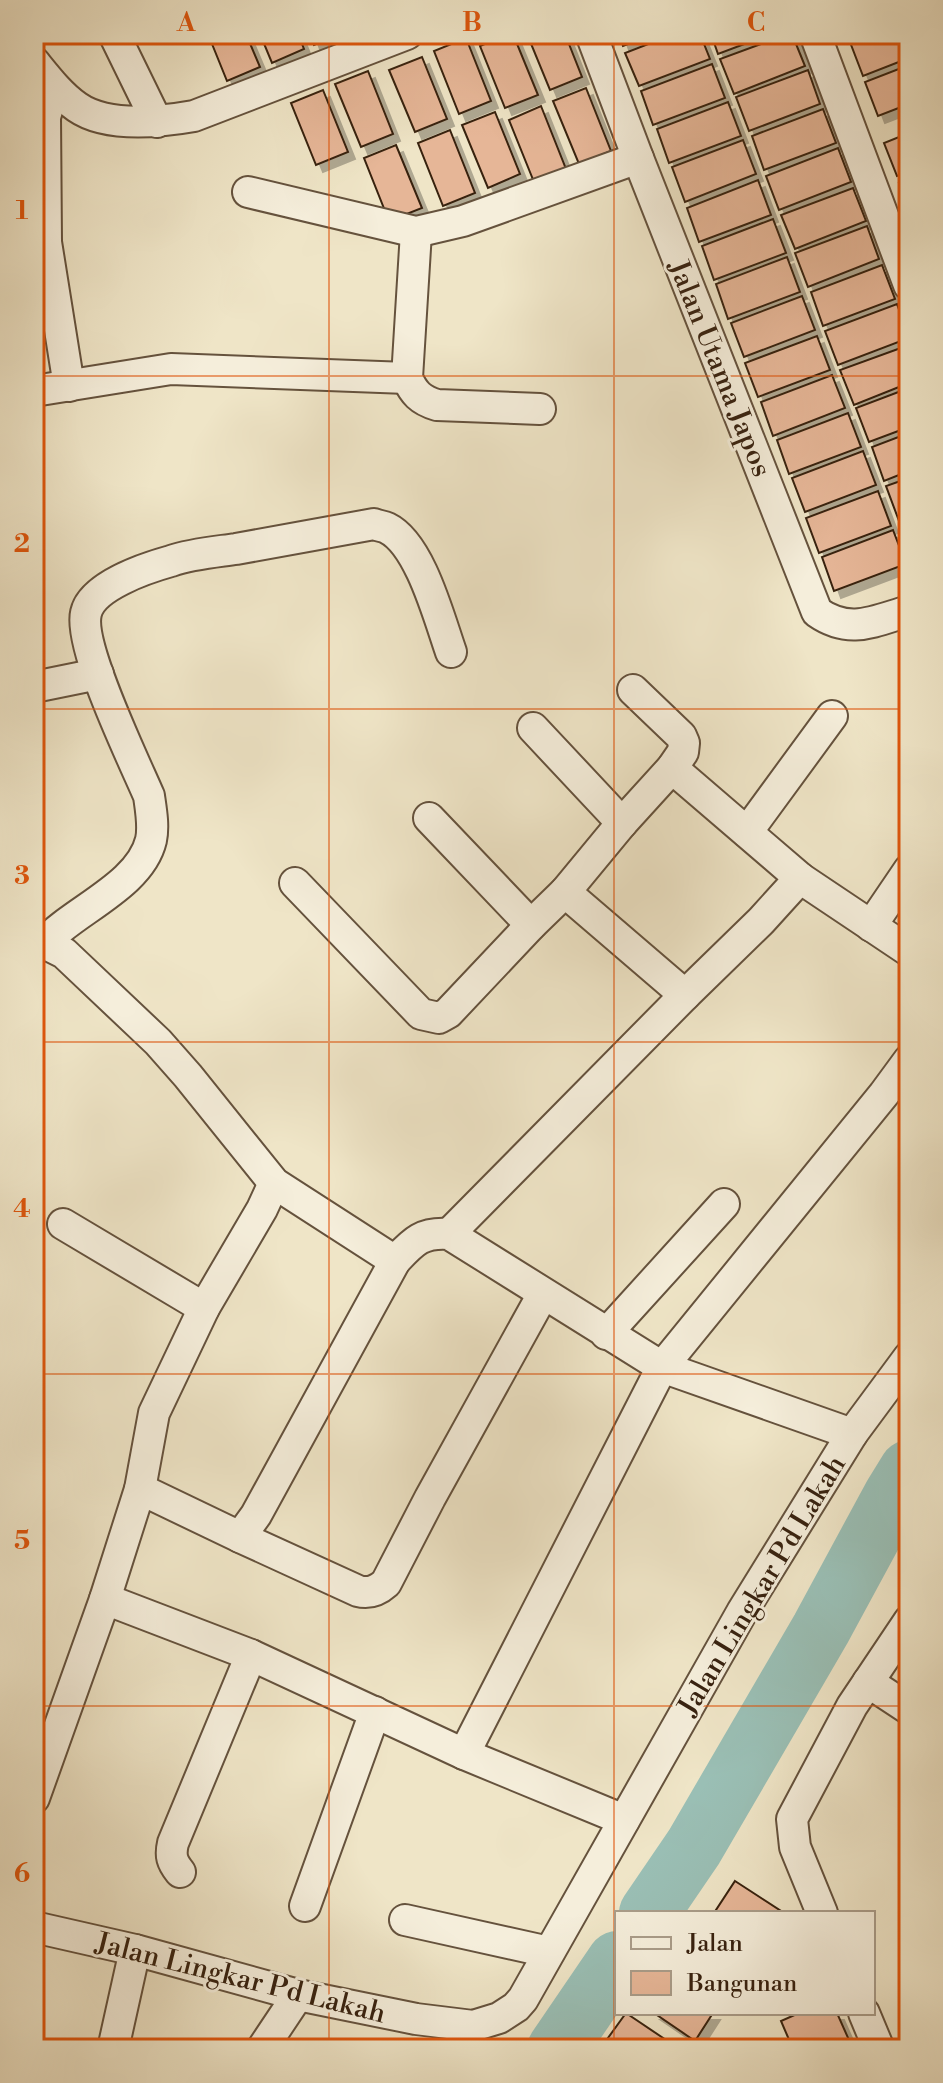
<svg xmlns="http://www.w3.org/2000/svg" width="943" height="2083" viewBox="0 0 943 2083" font-family="'Libre Bodoni',serif">
  <style>
    .lines { fill: none; stroke-linecap: round; stroke-linejoin: round }
    .river { stroke: #9abfb5; stroke-width: 60 }
    .building { fill: #e6b697; stroke: #37210f; stroke-width: 2; filter: url(#shadow) }
    .street-casing { stroke: #65523d; stroke-width: 34 }
    .street { stroke: #f5eedb; stroke-width: 30 }
    .grid { fill: none; stroke: #df560c; stroke-width: 2; stroke-opacity: 0.55 }
    .labels { text-anchor: middle; stroke-width: 6; stroke-linejoin: round; paint-order: stroke }
    .street-label { font-size: 28px; fill: #37210f; stroke: #f5eedb }
    .neatline { fill: none; stroke: #df560c; stroke-width: 3 }
    .grid-label { font-size: 26px; text-anchor: middle; font-weight: bold; fill: #df560c }
  </style>
  <defs>
    <filter id="shadow"><feDropShadow dx="7" dy="7" stdDeviation="0" flood-color="#0004"/></filter>
  </defs>
  <rect width="100%" height="100%" fill="#efe5c7"/>
  <filter id="stains"><feTurbulence type="fractalNoise" baseFrequency=".0025" numOctaves="4"/><feColorMatrix values="0 0 0 0 .2 0 0 0 0 .09 0 0 0 0 .02 0 0 0 .5 -.17"/></filter>
  <radialGradient id="worn" r=".72"><stop offset=".6" stop-color="#630" stop-opacity="0"/><stop offset="1" stop-color="#630" stop-opacity=".3"/></radialGradient>
  <g class="lines">
    <g class="river">
      <path d="M 649,1913 L 694,1847 L 821,1629 L 893,1496 L 909,1470"/>
      <path d="M 557,2049 L 617,1961"/>
    </g>
  </g>
  <g class="building">
    <path d="M 208,34 L 246,34 L 260,67 L 227,81 Z"/>
    <path d="M 260,34 L 298,34 L 304,49 L 272,63 Z"/>
    <path d="M 310,34 L 341,34 L 314,45 Z"/>
    <path d="M 508,34 L 513,34 L 538,95 L 505,108 L 480,46 Z"/>
    <path d="M 527,34 L 565,34 L 582,77 L 550,90 Z"/>
    <path d="M 619,34 L 655,34 L 623,46 Z"/>
    <path d="M 674,34 L 700,34 L 710,59 L 639,86 L 625,53 Z"/>
    <path d="M 711,34 L 771,34 L 718,54 Z"/>
    <path d="M 788,34 L 792,34 L 805,66 L 734,94 L 720,59 Z"/>
    <path d="M 871,34 L 909,34 L 909,58 L 863,76 L 850,42 Z"/>
    <path d="M 466,38 L 491,101 L 459,114 L 434,51 Z"/>
    <path d="M 422,57 L 447,119 L 415,132 L 389,70 Z"/>
    <path d="M 712,64 L 725,98 L 653,125 L 641,91 Z"/>
    <path d="M 909,65 L 909,104 L 878,116 L 865,82 Z"/>
    <path d="M 808,70 L 820,104 L 749,131 L 736,97 Z"/>
    <path d="M 368,71 L 393,134 L 361,147 L 335,84 Z"/>
    <path d="M 586,88 L 611,151 L 579,164 L 553,101 Z"/>
    <path d="M 323,90 L 348,152 L 316,165 L 291,103 Z"/>
    <path d="M 728,102 L 741,136 L 669,163 L 657,129 Z"/>
    <path d="M 541,106 L 566,169 L 534,182 L 509,120 Z"/>
    <path d="M 823,109 L 836,143 L 764,170 L 752,136 Z"/>
    <path d="M 495,112 L 520,174 L 488,188 L 462,125 Z"/>
    <path d="M 450,130 L 475,193 L 443,206 L 418,143 Z"/>
    <path d="M 909,133 L 909,172 L 897,176 L 884,143 Z"/>
    <path d="M 743,140 L 756,174 L 685,202 L 672,167 Z"/>
    <path d="M 396,145 L 422,208 L 389,221 L 364,158 Z"/>
    <path d="M 838,148 L 851,182 L 779,210 L 766,176 Z"/>
    <path d="M 909,179 L 909,209 L 899,183 Z"/>
    <path d="M 758,180 L 771,215 L 699,242 L 687,208 Z"/>
    <path d="M 853,188 L 866,221 L 795,249 L 781,215 Z"/>
    <path d="M 773,219 L 786,253 L 714,280 L 702,246 Z"/>
    <path d="M 867,226 L 879,259 L 808,287 L 795,253 Z"/>
    <path d="M 787,257 L 800,292 L 728,319 L 716,284 Z"/>
    <path d="M 882,265 L 895,299 L 823,326 L 811,292 Z"/>
    <path d="M 802,296 L 815,330 L 744,357 L 731,323 Z"/>
    <path d="M 897,304 L 909,338 L 838,365 L 825,331 Z"/>
    <path d="M 817,336 L 830,370 L 758,397 L 745,363 Z"/>
    <path d="M 909,345 L 909,383 L 854,405 L 840,370 Z"/>
    <path d="M 832,375 L 845,408 L 773,436 L 761,402 Z"/>
    <path d="M 909,388 L 909,427 L 869,442 L 856,408 Z"/>
    <path d="M 848,413 L 861,447 L 789,474 L 777,440 Z"/>
    <path d="M 909,433 L 909,471 L 884,481 L 872,447 Z"/>
    <path d="M 863,451 L 876,485 L 805,512 L 792,478 Z"/>
    <path d="M 909,478 L 909,517 L 899,521 L 886,486 Z"/>
    <path d="M 878,491 L 891,526 L 819,553 L 806,518 Z"/>
    <path d="M 909,523 L 909,545 L 902,526 Z"/>
    <path d="M 893,530 L 906,564 L 834,591 L 822,557 Z"/>
    <path d="M 735,1881 L 781,1911 L 779,1913 L 714,1913 Z"/>
    <path d="M 626,2013 L 675,2046 L 673,2049 L 600,2049 Z"/>
    <path d="M 654,2013 L 713,2013 L 695,2041 Z"/>
    <path d="M 799,2013 L 837,2013 L 853,2049 L 793,2049 L 781,2021 Z"/>
  </g>
  <g class="lines">
    <defs>
      <g id="street">
        <path d="M 114,34 L 157,122"/>
        <path d="M 591,34 L 638,158 L 817,612 C 850,635 874,621 909,611"/>
        <path d="M 815,34 L 909,285"/>
        <path d="M 34,62 C 47,78 60,95 77,107 C 107,128 160,122 194,116 L 407,34"/>
        <path d="M 54,87 L 45,117 L 46,242 L 69,386"/>
        <path d="M 248,192 L 416,232 L 463,221 L 638,158"/>
        <path d="M 416,232 L 407,378 C 414,393 420,400 437,405 L 540,409"/>
        <path d="M 34,391 L 171,369 L 407,378"/>
        <path d="M 34,687 L 98,674"/>
        <path d="M 633,690 L 681,736 L 684,743 L 683,752 L 672,768 L 622,823 L 565,892 L 685,995"/>
        <path d="M 533,728 L 622,823"/>
        <path d="M 672,768 L 800,878"/>
        <path d="M 429,818 L 531,925"/>
        <path d="M 747,832 L 832,716"/>
        <path d="M 295,883 L 421,1014 L 439,1018 L 448,1013 L 531,925 L 565,892"/>
        <path d="M 871,926 L 909,870"/>
        <path d="M 44,943 C 74,910 140,886 151,840 C 154,826 151,810 149,796 C 134,761 78,646 86,613 C 92,586 146,568 171,561 C 191,554 215,552 236,549 C 282,541 328,532 374,524 C 378,526 383,526 387,528 C 420,544 439,618 451,652"/>
        <path d="M 34,944 L 44,943 L 64,953 L 158,1042 L 188,1076 L 274,1183 L 395,1261"/>
        <path d="M 63,1224 L 204,1308"/>
        <path d="M 449,1234 L 685,995 L 761,921 L 800,878 L 909,951"/>
        <path d="M 606,1334 L 724,1204"/>
        <path d="M 140,1489 L 240,1537 L 256,1515 L 395,1261 C 413,1242 421,1232 449,1234 L 662,1367 L 852,1434"/>
        <path d="M 240,1537 L 358,1591 C 369,1594 377,1591 386,1583 L 430,1498 L 543,1294"/>
        <path d="M 105,1599 L 251,1655 L 464,1754 L 624,1820"/>
        <path d="M 868,1682 L 909,1709"/>
        <path d="M 464,1754 L 662,1367 L 884,1094 L 909,1060"/>
        <path d="M 34,1798 L 105,1599 L 140,1489 L 154,1413 L 204,1308 L 262,1209 L 274,1183"/>
        <path d="M 180,1872 C 172,1862 170,1856 173,1843 L 251,1655"/>
        <path d="M 305,1906 L 375,1712"/>
        <path d="M 822,1913 L 795,1847 L 792,1819 L 852,1706 L 909,1621"/>
        <path d="M 405,1920 L 549,1952"/>
        <path d="M 34,1927 L 135,1950 L 298,1995 L 416,2019 L 473,2026 L 499,2018 L 516,2007 L 523,1999 L 742,1612 L 852,1434 L 909,1357"/>
        <path d="M 864,2013 L 879,2049"/>
        <path d="M 113,2049 L 135,1950"/>
        <path d="M 262,2049 L 298,1995"/>
        <path d="M 457,2049 L 473,2026"/>
      </g>
    </defs>
    <use href="#street" class="street-casing"/>
    <use href="#street" class="street"/>
  </g>
  <path class="grid" d="M 329,34 L 329,2049M 614,34 L 614,2049M 34,376 L 909,376M 34,709 L 909,709M 34,1042 L 909,1042M 34,1374 L 909,1374M 34,1706 L 909,1706"/>
  <g class="labels">
    <g class="street-label">
      <text transform="translate(721 368) rotate(68)" y="10">Jalan Utama Japos</text>
      <text transform="translate(761 1585) rotate(-59)" y="10">Jalan Lingkar Pd Lakah</text>
      <text transform="translate(241 1977) rotate(14)" y="10">Jalan Lingkar Pd Lakah</text>
    </g>
  </g>
  <rect width="943" height="2083" fill="none" stroke="#efe5c7" stroke-width="88"/>
  <rect x="615" y="1911" width="260" height="104" fill="#f5eedb" stroke="#a99c89" stroke-width="2"/>
  <rect x="631" y="1937" width="40" height="12" fill="#f5eedb" stroke="#a99c89" stroke-width="2"/>
  <text x="687" y="1951" font-size="24" fill="#37210f">Jalan</text>
  <rect x="631" y="1971" width="40" height="24" fill="#e6b697" stroke="#a99c89" stroke-width="2"/>
  <text x="687" y="1991" font-size="24" fill="#37210f">Bangunan</text>
  <rect x="44" y="44" width="855" height="1995" class="neatline"/>
  <g class="grid-label">
    <text x="186" y="31">A</text>
    <text x="472" y="31">B</text>
    <text x="756" y="31">C</text>
    <text x="22" y="219">1</text>
    <text x="22" y="552">2</text>
    <text x="22" y="884">3</text>
    <text x="22" y="1217">4</text>
    <text x="22" y="1549">5</text>
    <text x="22" y="1882">6</text>
  </g>
  <rect width="100%" height="100%" filter="url(#stains)"/>
  <rect width="100%" height="100%" fill="url(#worn)"/>
</svg>
